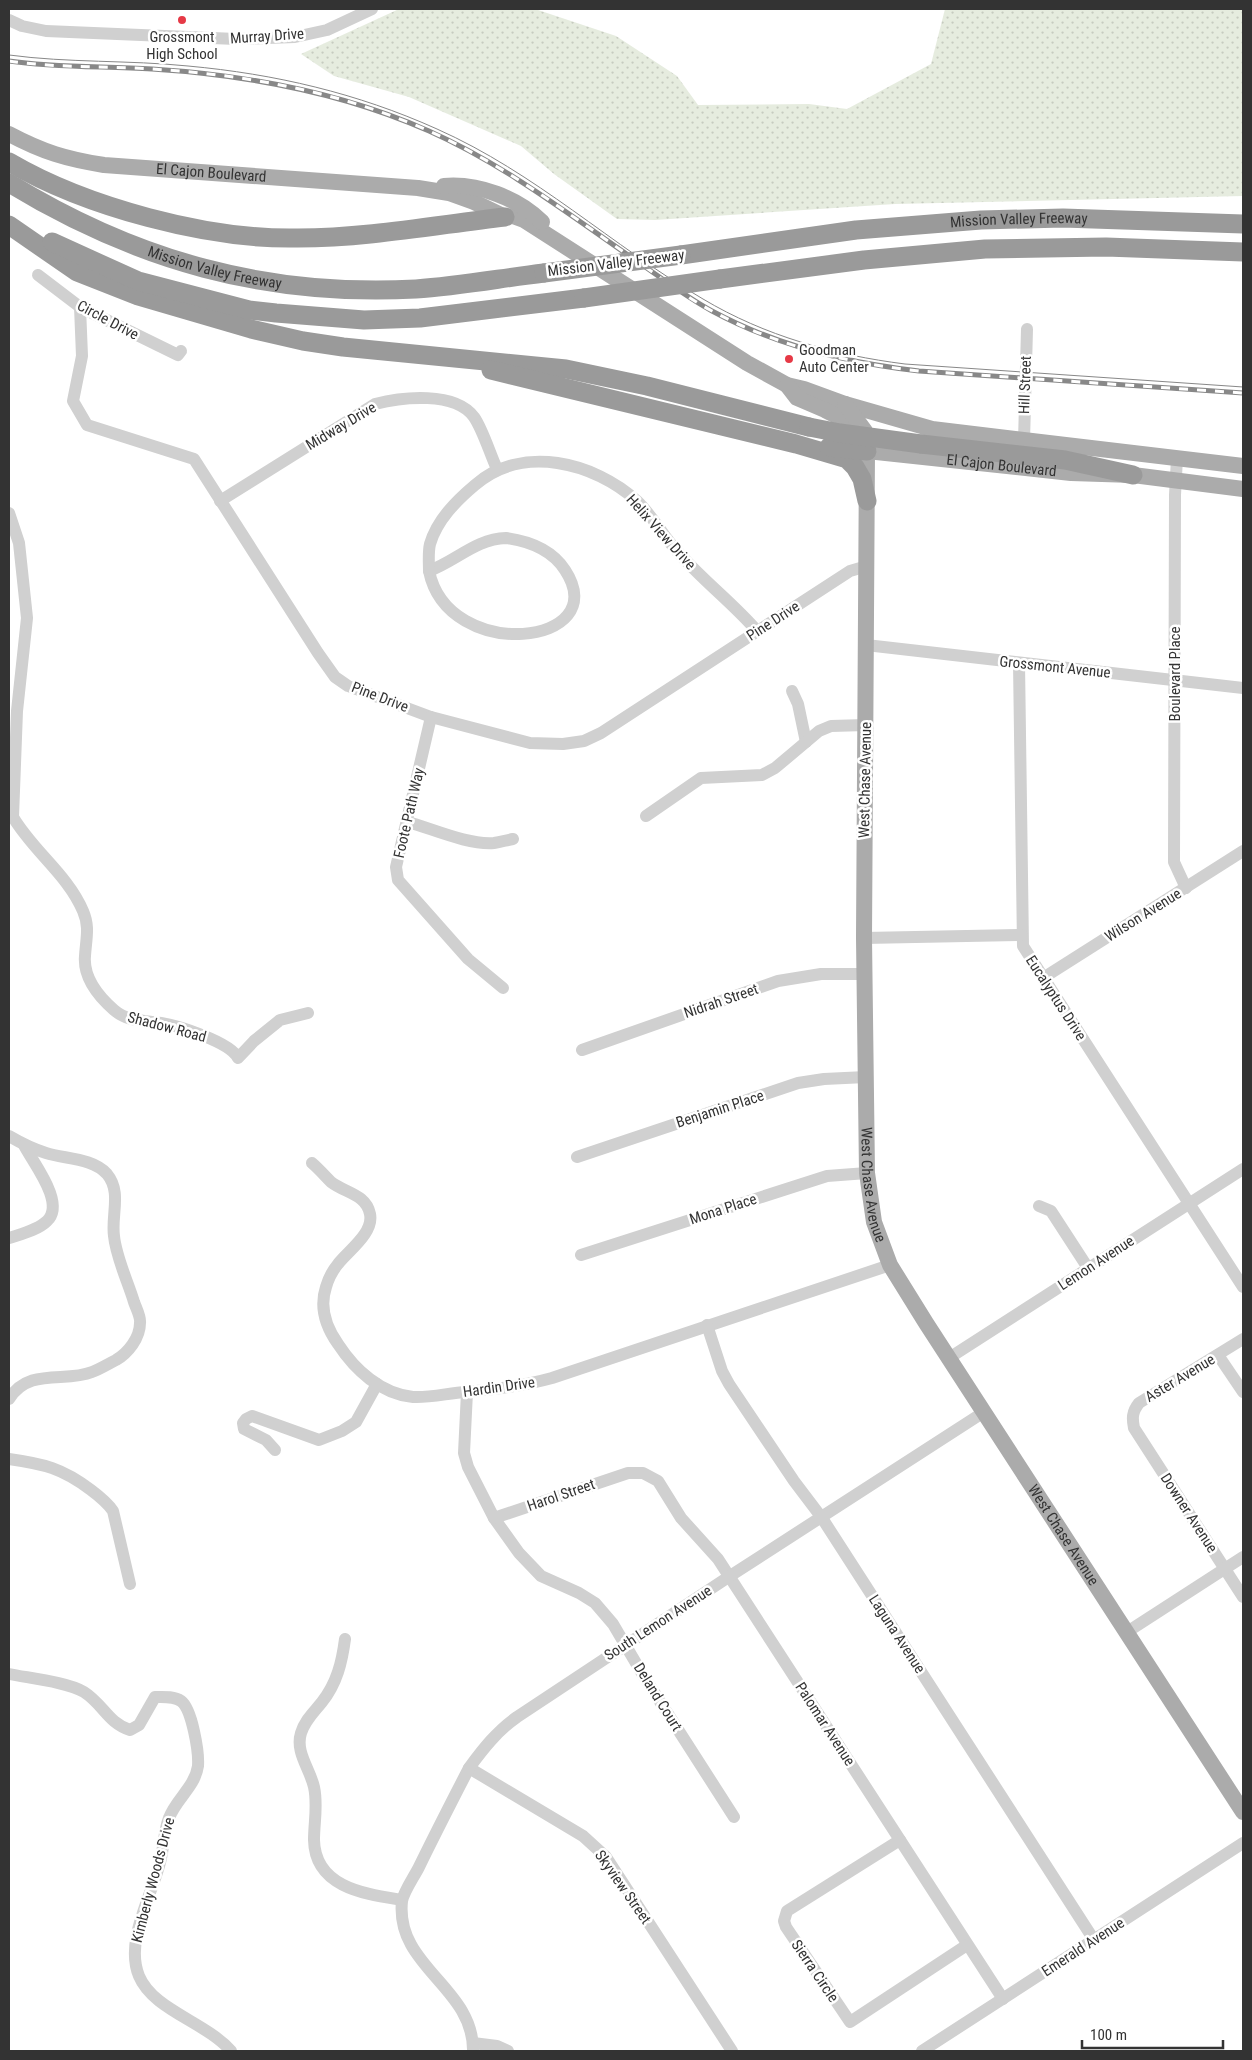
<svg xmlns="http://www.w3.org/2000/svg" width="1252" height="2060" viewBox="0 0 1252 2060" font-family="'Roboto Condensed',sans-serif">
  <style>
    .grass { fill: url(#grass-dots) }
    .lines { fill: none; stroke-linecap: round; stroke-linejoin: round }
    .minor { stroke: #d0d0d0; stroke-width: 12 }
    .major { stroke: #ababab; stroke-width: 16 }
    .highway { stroke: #9a9a9a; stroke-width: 19 }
    .tram { stroke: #888; stroke-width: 1 }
    .rail-casing { stroke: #888; stroke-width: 5 }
    .rail { stroke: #fff; stroke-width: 3; stroke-dasharray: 9; stroke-linecap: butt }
    .highway-bridge { stroke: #9a9a9a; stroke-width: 19 }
    .poi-dot { fill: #e63946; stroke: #fff; stroke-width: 2 }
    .labels { text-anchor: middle; stroke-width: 5; stroke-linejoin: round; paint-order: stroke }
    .street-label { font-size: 15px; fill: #333; stroke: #fff }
    .poi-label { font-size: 15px; fill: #333; stroke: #fff }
  </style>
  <defs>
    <pattern id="grass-dots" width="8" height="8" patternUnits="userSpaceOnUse" patternTransform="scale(1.25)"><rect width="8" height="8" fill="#e6ecdf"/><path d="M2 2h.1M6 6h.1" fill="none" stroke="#c6cbc0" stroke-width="1.8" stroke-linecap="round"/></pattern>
  </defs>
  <rect width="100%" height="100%" fill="#fff"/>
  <path class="grass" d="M 399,9 L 535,9 L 616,36 L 677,76 L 698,105 L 809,104 L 847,109 L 931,64 L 945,9 L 1243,9 L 1243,196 L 895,204 L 655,220 L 617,219 L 554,174 L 521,146 L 409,97 L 334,76 L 301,54 Z"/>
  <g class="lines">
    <g class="minor">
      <path d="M 9,20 L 22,26 L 46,31 L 236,39 L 295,37 L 327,30 L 372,9"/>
      <path d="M 38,275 L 80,307 L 178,355 L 181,351"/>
      <path d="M 80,307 L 82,356 L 73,401 L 87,425 L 194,459 L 318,653 L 335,677 L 348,686 L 431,717 L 530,743 L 563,744 L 584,741 L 601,733 L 850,571 L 867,566"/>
      <path d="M 1024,441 L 1027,329"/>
      <path d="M 1177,458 L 1175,495 L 1174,862 L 1186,888"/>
      <path d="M 220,501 L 375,404 C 402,397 455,391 474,417 C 483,430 490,454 497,469"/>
      <path d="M 9,513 L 19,543 L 27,618 L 17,711 L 13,817 C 33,851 68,875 83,911 C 90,927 86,939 85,956 C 83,978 98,996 114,1010 C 128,1022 143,1020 161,1023 C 179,1026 230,1042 238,1058 L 254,1041 L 280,1020 L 308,1013"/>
      <path d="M 506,538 C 528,541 552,550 565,570 C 615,646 448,664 429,571 C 456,561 476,539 506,538 Z"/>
      <path d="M 429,571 C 429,563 428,552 430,544 C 437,520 456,501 475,485 C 522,444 594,462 637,501 C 653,516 662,535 677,551 C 702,580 733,603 757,631"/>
      <path d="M 866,645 L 1243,688"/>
      <path d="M 1019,663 L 1023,946 L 1243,1287"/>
      <path d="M 792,691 L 798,704 L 806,742"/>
      <path d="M 431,717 L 396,867 L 398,880 L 468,959 L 503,988"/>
      <path d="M 646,816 L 701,778 L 762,775 L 775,768 L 819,731 L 831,726 L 866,725"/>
      <path d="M 408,822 C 433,829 468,845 494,843 C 501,842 507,840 513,839"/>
      <path d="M 864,938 L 1022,935"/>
      <path d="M 1043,978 L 1243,851"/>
      <path d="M 582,1050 L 778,981 L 821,974 L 864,974"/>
      <path d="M 9,1136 C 21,1143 33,1149 46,1153 C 65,1159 93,1158 107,1174 C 122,1192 111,1215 114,1236 C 116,1257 128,1282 134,1302 C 136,1308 141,1317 140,1323 C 140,1338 128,1353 116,1360 C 108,1364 100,1369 92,1372 C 65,1383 29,1367 9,1399"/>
      <path d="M 577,1157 L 798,1083 L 824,1079 L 866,1077"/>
      <path d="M 312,1163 C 319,1169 325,1176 331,1182 C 345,1193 366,1194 370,1214 C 374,1233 348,1251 338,1264 C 333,1270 328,1280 326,1287 C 319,1308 326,1327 338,1344 C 355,1370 381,1394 413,1397 C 430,1398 449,1393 466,1392 C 495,1389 523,1386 552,1378 L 890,1265"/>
      <path d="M 1039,1206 L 1051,1211 L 1088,1268"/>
      <path d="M 9,1238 C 21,1234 38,1230 47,1221 C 66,1203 33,1163 24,1145"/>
      <path d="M 581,1255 L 827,1176 L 867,1173"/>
      <path d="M 707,1325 L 722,1371 L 729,1384 L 794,1481 L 822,1518 L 1094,1940"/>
      <path d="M 1243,1339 L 1139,1403 C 1132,1412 1132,1418 1134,1428 L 1243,1597"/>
      <path d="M 1218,1355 L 1243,1392"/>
      <path d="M 949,1358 L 1243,1169"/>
      <path d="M 467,1392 L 464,1453 L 468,1467 L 494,1518 L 519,1553 L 541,1576 L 579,1593 L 595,1603 L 613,1624 L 643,1675 L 734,1817"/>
      <path d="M 275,1450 L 266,1440 L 244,1429 L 243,1423 L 246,1419 L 252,1416 L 319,1440 L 342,1431 L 356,1422 L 377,1384"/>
      <path d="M 9,1459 C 44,1464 62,1468 91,1490 C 99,1496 107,1502 113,1511 L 130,1584"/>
      <path d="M 494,1518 L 628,1473 L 643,1473 L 658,1481 L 681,1518 L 718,1559 L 1003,1999"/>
      <path d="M 1127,1632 L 1243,1557"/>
      <path d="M 345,1639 C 342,1662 337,1683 322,1702 C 314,1712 305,1720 301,1733 C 295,1752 310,1769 314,1787 C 318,1805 314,1822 314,1840 C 315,1888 366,1894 402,1900"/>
      <path d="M 9,1674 C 28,1678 68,1682 84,1692 C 103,1704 108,1723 130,1730 L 139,1725 L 155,1697 C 162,1697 174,1696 181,1701 C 192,1709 199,1752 198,1766 C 195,1787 176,1799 169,1818 C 163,1833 164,1851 159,1866 C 150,1899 125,1942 139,1976 C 153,2010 206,2022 231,2051"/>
      <path d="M 469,1768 L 583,1836 L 606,1857 L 732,2051"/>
      <path d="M 900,1840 L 787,1911 L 784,1921 L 786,1927 L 850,2022 L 967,1945"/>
      <path d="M 473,2043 L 497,2046 L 508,2051"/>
      <path d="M 473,2051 C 474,1987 395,1967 402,1901 C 404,1891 414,1877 419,1867 C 435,1834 452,1801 469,1768 C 483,1749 497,1731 517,1717 L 730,1576 L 984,1412"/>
      <path d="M 922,2051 L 1243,1843"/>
    </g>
    <g class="major">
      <path id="s1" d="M 9,134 C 43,152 66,159 104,165 L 418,188 L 449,193 L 474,202 L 505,217 L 513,216 L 524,220 L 747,363 L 787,385 L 804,389 L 845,404 L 932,429 L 1243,466"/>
      <path d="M 444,186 C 478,183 518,198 542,222"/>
      <path id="s2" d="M 787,385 L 797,398 L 825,410 L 841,418 L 867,451 L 1071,473 L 1133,475 L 1243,489"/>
      <path id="s3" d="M 845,404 L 865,431 L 867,451 L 864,938 L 867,1173 L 874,1222 L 890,1265 L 926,1323 L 1243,1812"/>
    </g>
    <g class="highway">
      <path d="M 9,162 C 86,207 208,240 298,238 C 367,238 436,225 505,217"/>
      <path id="s4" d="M 9,183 C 137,261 266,297 416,289 C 459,286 502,278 544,273"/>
      <path d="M 9,225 L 77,272 L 138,296 L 251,329 L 303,341 L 343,347 L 566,369 L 647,386 L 809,427"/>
      <path d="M 52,242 L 138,281 L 249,310 L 276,313 L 364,320 L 420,318 L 584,298"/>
      <path id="s5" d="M 681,255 L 856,230 L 981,220 L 1063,218 L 1243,224"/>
      <path d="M 720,279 L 864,260 L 985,249 L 1106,247 L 1243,252"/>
      <path d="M 491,370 L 796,444 L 847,459 L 855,467 L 862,479 L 867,501"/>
      <path d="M 921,444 L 1065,460 L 1133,475"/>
      <path d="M 829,447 L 867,451"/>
    </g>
    <path class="tram" d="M 9,55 C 68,63 129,60 188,66 C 275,74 357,93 437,129 C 536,173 611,245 703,299 C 765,336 834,355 905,364 L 1243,387"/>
    <defs>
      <path id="rail" d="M 9,61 C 56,68 104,66 152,69 C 248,75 341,92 429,131 C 505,165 570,215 638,262 C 663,279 686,297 712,311 C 777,346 847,363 919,371 L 1243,393"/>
    </defs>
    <use href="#rail" class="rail-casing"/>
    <use href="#rail" class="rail"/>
    <g class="highway-bridge">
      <path d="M 544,273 L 681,255"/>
      <path d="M 584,298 L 720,279"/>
      <path d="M 809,427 L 840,433 L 921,444"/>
    </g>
  </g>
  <g class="poi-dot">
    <circle cx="182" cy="20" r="5"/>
    <circle cx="789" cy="359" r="5"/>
  </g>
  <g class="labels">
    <g class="street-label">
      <text transform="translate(267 36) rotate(-4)" y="5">Murray Drive</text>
      <text dy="5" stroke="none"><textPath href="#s1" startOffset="208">El Cajon Boulevard</textPath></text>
      <text dy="5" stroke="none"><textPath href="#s5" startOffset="340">Mission Valley Freeway</textPath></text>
      <text transform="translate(616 263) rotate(-7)" y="5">Mission Valley Freeway</text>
      <text dy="5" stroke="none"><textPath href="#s4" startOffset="224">Mission Valley Freeway</textPath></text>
      <text transform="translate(108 320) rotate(28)" y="5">Circle Drive</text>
      <text transform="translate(1025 385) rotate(-88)" y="5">Hill Street</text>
      <text transform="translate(341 426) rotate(-31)" y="5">Midway Drive</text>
      <text dy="5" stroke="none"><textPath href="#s2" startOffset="242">El Cajon Boulevard</textPath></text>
      <text transform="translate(661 532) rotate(48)" y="5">Helix View Drive</text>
      <text transform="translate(773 621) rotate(-33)" y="5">Pine Drive</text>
      <text transform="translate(1055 667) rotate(6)" y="5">Grossmont Avenue</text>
      <text transform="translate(1175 674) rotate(-90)" y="5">Boulevard Place</text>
      <text transform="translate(380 697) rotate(21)" y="5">Pine Drive</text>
      <text transform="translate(865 780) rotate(-89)" y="5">West Chase Avenue</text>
      <text transform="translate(409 813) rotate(-77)" y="5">Foote Path Way</text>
      <text transform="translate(1143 915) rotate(-32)" y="5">Wilson Avenue</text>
      <text transform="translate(1056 998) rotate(57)" y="5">Eucalyptus Drive</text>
      <text transform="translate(721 1001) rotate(-19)" y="5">Nidrah Street</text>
      <text transform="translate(167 1027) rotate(15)" y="5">Shadow Road</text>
      <text transform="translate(720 1109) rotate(-18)" y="5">Benjamin Place</text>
      <text dy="5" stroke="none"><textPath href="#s3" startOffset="788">West Chase Avenue</textPath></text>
      <text transform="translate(723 1209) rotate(-18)" y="5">Mona Place</text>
      <text transform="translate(1096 1263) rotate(-33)" y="5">Lemon Avenue</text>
      <text transform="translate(1180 1378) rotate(-31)" y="5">Aster Avenue</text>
      <text transform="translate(499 1387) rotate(-8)" y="5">Hardin Drive</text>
      <text transform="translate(561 1495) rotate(-19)" y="5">Harol Street</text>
      <text transform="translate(1189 1513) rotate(57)" y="5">Downer Avenue</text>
      <text dy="5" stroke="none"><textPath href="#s3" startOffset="1192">West Chase Avenue</textPath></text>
      <text transform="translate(658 1623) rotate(-33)" y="5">South Lemon Avenue</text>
      <text transform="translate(897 1634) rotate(57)" y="5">Laguna Avenue</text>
      <text transform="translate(658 1697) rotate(58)" y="5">Deland Court</text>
      <text transform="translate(825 1724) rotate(57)" y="5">Palomar Avenue</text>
      <text transform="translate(153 1880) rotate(-75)" y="5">Kimberly Woods Drive</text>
      <text transform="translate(623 1887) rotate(55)" y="5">Skyview Street</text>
      <text transform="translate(1083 1947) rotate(-33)" y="5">Emerald Avenue</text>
      <text transform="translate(815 1971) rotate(56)" y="5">Sierra Circle</text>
    </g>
    <g class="poi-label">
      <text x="182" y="42">Grossmont<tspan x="182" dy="17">High School</tspan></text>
      <text x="799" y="355" text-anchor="start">Goodman<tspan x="799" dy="17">Auto Center</tspan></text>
    </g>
  </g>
  <rect width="1252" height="2060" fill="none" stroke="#333333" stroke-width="20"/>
  <path d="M1082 2040v8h141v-8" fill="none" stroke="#333333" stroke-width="2.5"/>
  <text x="1090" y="2040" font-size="15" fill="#333333" stroke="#ffffff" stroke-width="4" paint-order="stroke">100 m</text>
</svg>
